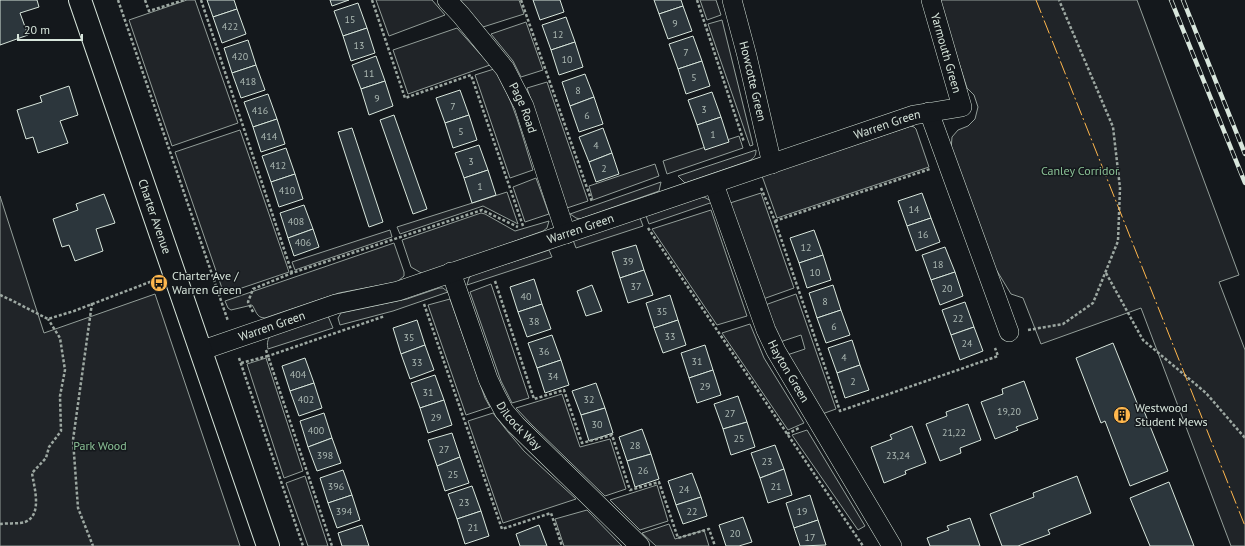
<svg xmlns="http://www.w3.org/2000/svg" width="1245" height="546" viewBox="0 0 1245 546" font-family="'PT Sans',sans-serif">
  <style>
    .green { fill: #202428; stroke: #939e99 }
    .building { fill: #2c363c; stroke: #d8e6dc }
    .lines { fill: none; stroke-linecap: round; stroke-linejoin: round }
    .street-casing { stroke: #d8e6dc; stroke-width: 20 }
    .secondary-casing { stroke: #d8e6dc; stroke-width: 24 }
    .path { stroke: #9da8a2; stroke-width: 2.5; stroke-dasharray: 3 2; stroke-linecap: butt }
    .street { stroke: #14181c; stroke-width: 19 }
    .secondary { stroke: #14181c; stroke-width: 22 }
    .rail-casing { stroke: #d8e6dc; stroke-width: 4.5 }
    .rail { stroke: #14181c; stroke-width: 3; stroke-dasharray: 9; stroke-linecap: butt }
    .power { stroke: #ffb74d; stroke-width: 1; stroke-dasharray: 14 3 2 3; stroke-linecap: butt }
    .labels { text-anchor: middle; stroke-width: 3; stroke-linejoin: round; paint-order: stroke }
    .number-label { font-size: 10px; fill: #adbab4 }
    .street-label { font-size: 12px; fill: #d8e6dc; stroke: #14181c }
    .park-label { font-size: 12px; fill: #8ac095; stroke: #14181c }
    .poi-label { font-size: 12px; fill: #d8e6dc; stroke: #14181c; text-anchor: start }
  </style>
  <rect width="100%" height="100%" fill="#14181c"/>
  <g class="green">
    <path d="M 187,0 L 195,0 L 238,123 L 172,146 L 129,20 Z"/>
    <path d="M 376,0 L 432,0 L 445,15 L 389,36 Z"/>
    <path d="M 460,0 L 519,0 L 524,14 L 483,27 Z"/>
    <path d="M 700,0 L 716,0 L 721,15 L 707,20 Z"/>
    <path d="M 939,0 L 1137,0 L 1239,275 L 1219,282 L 1245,350 L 1245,546 L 1231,546 L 1141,308 L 1041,344 L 1023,298 L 1011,294 L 994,266 L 951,150 L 952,137 L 958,130 L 968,126 L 975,119 L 978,107 L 974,95 L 967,88 Z"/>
    <path d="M 722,20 L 753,145 L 750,146 L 708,24 Z"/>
    <path d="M 526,22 L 543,70 L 521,77 L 513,61 L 491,34 Z"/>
    <path d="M 457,28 L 490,65 L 408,94 L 393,50 Z"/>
    <path d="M 494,69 C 514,100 522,136 533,170 L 510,178 L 475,75 Z"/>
    <path d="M 547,82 L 588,201 L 567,208 L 527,88 Z"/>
    <path d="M 911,126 L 914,127 L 916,129 L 929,167 L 777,218 L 762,176 Z"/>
    <path d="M 240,130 L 289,272 L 224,294 L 175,152 Z"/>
    <path d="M 739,136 L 743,148 L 667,174 L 663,161 Z"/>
    <path d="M 756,150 C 756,156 754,158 749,161 L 685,183 L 678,176 Z"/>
    <path d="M 655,164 L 659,176 L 593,200 L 589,186 Z"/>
    <path d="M 536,178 L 549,214 L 525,222 L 513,187 Z"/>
    <path d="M 661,182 L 659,191 L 580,219 L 576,218 L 570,214 Z"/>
    <path d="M 507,192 L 518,224 L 483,206 L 400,234 L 397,227 Z"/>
    <path d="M 761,193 L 794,288 L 763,299 L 730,203 Z"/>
    <path d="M 0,196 L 44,333 L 155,294 L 240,546 L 0,546 Z"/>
    <path d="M 704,197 L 713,202 L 649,224 L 646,216 L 699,198 Z"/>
    <path d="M 711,210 L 747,316 L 717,325 L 652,229 Z"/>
    <path d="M 481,213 L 485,214 L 515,231 L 549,221 L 547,228 L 543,231 L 423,274 L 411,267 L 402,240 Z"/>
    <path d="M 640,218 L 643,226 L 576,248 L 573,240 Z"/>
    <path d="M 390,230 L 392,237 L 295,270 L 292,262 Z"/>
    <path d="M 394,243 L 404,272 L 404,276 L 397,282 L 339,293 L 265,318 C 256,318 256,310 252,305 L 231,310 L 228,308 L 225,301 Z"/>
    <path d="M 549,250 L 552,257 L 467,285 L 469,278 L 472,275 Z"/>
    <path d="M 491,284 L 529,398 L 512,403 L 501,381 L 470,292 Z"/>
    <path d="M 439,288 L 443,288 L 448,292 L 393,311 L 340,325 L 338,318 L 341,313 L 407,299 Z"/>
    <path d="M 796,294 L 836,409 L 822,414 L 787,355 L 805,349 L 801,335 L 780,342 L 765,305 Z"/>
    <path d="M 450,299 L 485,398 L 490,407 L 466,415 L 428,305 Z"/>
    <path d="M 328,316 L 333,328 L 268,349 C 267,344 267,341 270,336 Z"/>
    <path d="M 750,324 L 764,358 L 804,423 L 788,430 L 722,333 Z"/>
    <path d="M 266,358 L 303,471 L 284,478 L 247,364 Z"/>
    <path d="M 562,394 L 580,447 L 610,439 L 626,489 L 605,496 L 532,425 L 516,408 Z"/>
    <path d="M 493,413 L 508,432 L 524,451 L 576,499 L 503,523 L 468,421 Z"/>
    <path d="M 807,430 L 865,526 L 858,530 L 792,435 Z"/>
    <path d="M 305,476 L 328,546 L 308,546 L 286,483 Z"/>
    <path d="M 657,485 L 668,521 L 640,530 L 610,500 Z"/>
    <path d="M 587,510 L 622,546 L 564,546 L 555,519 Z"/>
    <path d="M 669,524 L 675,539 L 704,530 L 709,546 L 656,546 L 642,533 Z"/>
  </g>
  <g class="building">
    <path d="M 0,0 L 37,0 L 39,7 L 20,13 L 28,35 L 0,45 Z"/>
    <path d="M 207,0 L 234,0 L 237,9 L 213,17 Z"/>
    <path d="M 330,0 L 349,0 L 332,6 Z"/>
    <path d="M 533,0 L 560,0 L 564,12 L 540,20 Z"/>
    <path d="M 654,0 L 681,0 L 683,6 L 659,14 Z"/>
    <path d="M 358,3 L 367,28 L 343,36 L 334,11 Z"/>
    <path d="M 683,6 L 692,31 L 668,39 L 659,14 Z"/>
    <path d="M 237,9 L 246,34 L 222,43 L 213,17 Z"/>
    <path d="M 566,17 L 575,42 L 551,50 L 542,25 Z"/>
    <path d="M 367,28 L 375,53 L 351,61 L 343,36 Z"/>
    <path d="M 693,36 L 702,61 L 678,69 L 669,44 Z"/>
    <path d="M 248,40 L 256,65 L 232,73 L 224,48 Z"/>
    <path d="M 575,42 L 583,67 L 559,75 L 551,50 Z"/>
    <path d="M 376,56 L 385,81 L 361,89 L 352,65 Z"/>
    <path d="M 702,61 L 710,86 L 686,94 L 678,69 Z"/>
    <path d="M 256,65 L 265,90 L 241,98 L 232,73 Z"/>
    <path d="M 585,74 L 594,97 L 570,106 L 562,82 Z"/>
    <path d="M 385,81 L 393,106 L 369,115 L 361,89 Z"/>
    <path d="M 69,86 L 78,115 L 60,121 L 68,143 L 38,153 L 33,137 L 26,139 L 17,110 L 42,102 L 40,96 Z"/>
    <path d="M 460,90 L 469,115 L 445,123 L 436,98 Z"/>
    <path d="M 712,92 L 721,117 L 697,125 L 688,100 Z"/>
    <path d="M 268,94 L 277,119 L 253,127 L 244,102 Z"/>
    <path d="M 594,97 L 603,124 L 579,132 L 570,106 Z"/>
    <path d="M 394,115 L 427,209 L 413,214 L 380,120 Z"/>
    <path d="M 469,115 L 477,140 L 453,148 L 445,123 Z"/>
    <path d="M 721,117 L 729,142 L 705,150 L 697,125 Z"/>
    <path d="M 277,119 L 285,144 L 261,152 L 253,127 Z"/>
    <path d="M 352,128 L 383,222 L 369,227 L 338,132 Z"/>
    <path d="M 603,128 L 612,153 L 589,162 L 579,137 Z"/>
    <path d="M 479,145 L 488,170 L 464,178 L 455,153 Z"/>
    <path d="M 286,148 L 295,174 L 271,182 L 262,156 Z"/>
    <path d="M 612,153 L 619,174 L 596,182 L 589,162 Z"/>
    <path d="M 488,170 L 496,195 L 472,203 L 464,178 Z"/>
    <path d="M 295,174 L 303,199 L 279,207 L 271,182 Z"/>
    <path d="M 922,193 L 931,218 L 907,226 L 898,201 Z"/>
    <path d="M 104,194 L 115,223 L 96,229 L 103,251 L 75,261 L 69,245 L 62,247 L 53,219 L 78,210 L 76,204 Z"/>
    <path d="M 304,205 L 313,229 L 288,238 L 280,213 Z"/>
    <path d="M 931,218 L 940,242 L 916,251 L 907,226 Z"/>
    <path d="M 313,229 L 319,247 L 294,256 L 288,238 Z"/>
    <path d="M 814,230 L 823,255 L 799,263 L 790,238 Z"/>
    <path d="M 636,245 L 644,270 L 620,278 L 612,252 Z"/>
    <path d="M 945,247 L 955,272 L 931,280 L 922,255 Z"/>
    <path d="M 823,255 L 831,280 L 807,288 L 799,263 Z"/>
    <path d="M 644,270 L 653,295 L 628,303 L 620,278 Z"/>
    <path d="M 955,272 L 963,296 L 940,305 L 931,280 Z"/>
    <path d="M 534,279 L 542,304 L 518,312 L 510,287 Z"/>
    <path d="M 592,285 L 602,311 L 586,316 L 577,291 Z"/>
    <path d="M 833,285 L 841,310 L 817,318 L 809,293 Z"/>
    <path d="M 670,295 L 678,320 L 654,328 L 646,303 Z"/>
    <path d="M 965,302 L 974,327 L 951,335 L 942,310 Z"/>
    <path d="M 542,304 L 551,329 L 527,337 L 518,312 Z"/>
    <path d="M 841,310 L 850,335 L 826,343 L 817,318 Z"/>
    <path d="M 417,320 L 425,345 L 401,354 L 393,328 Z"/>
    <path d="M 678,320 L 686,345 L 663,353 L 654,328 Z"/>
    <path d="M 974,327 L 983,351 L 960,360 L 951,335 Z"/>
    <path d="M 552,335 L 561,360 L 537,368 L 528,343 Z"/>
    <path d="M 852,340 L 860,365 L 837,373 L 828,348 Z"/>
    <path d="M 1113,343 L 1139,408 L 1142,406 L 1168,471 L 1130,486 L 1105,421 L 1101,423 L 1076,358 Z"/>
    <path d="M 425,345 L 434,370 L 410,379 L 401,354 Z"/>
    <path d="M 705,345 L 713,370 L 689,378 L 681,353 Z"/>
    <path d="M 305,358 L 314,383 L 290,391 L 282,366 Z"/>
    <path d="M 561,360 L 569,385 L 545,393 L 537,368 Z"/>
    <path d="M 860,365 L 869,390 L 845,398 L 837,373 Z"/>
    <path d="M 713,370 L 721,395 L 697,403 L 689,378 Z"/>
    <path d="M 435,375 L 444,400 L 420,408 L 411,383 Z"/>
    <path d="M 1024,381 L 1038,419 L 1016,427 L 1018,430 L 995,439 L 981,402 L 1003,394 L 1002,389 Z"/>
    <path d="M 314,383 L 322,408 L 299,416 L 290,391 Z"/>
    <path d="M 596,383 L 605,408 L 581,415 L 572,391 Z"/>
    <path d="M 738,396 L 747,422 L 723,429 L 714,404 Z"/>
    <path d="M 444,400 L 452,425 L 428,433 L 420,408 Z"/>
    <path d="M 968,404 L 981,440 L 960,448 L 961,453 L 940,461 L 926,424 L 947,416 L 946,412 Z"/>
    <path d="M 605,408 L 613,433 L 589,441 L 581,415 Z"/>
    <path d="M 324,413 L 332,438 L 308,447 L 300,421 Z"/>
    <path d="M 747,422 L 755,447 L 731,455 L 723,429 Z"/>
    <path d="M 912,426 L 926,463 L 905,471 L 906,474 L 884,483 L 871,447 L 892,439 L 890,435 Z"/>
    <path d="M 642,429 L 651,454 L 627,461 L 619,437 Z"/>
    <path d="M 452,433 L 460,457 L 437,466 L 428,440 Z"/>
    <path d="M 332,438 L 341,463 L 317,471 L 308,447 Z"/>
    <path d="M 775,445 L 784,469 L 760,478 L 751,453 Z"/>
    <path d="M 651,454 L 659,479 L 635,487 L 627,461 Z"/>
    <path d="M 460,457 L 469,483 L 445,491 L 437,466 Z"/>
    <path d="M 784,469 L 792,495 L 768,503 L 760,478 Z"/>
    <path d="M 343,470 L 352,495 L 328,503 L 320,478 Z"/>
    <path d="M 692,473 L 701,497 L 676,505 L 668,481 Z"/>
    <path d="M 1077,476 L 1091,513 L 1048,530 L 1050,534 L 1018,546 L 1002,546 L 990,514 L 1034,497 L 1033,493 Z"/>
    <path d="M 1169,482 L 1194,546 L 1150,546 L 1130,498 Z"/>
    <path d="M 472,486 L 481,511 L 457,519 L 448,494 Z"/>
    <path d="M 352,495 L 360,520 L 337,528 L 328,503 Z"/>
    <path d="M 810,495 L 818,520 L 794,528 L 786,503 Z"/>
    <path d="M 701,497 L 707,516 L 683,524 L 676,505 Z"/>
    <path d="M 481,511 L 489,536 L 465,544 L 457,519 Z"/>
    <path d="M 743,517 L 752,542 L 739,546 L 726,546 L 719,525 Z"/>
    <path d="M 970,518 L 980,546 L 930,546 L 927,538 L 949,530 L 947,526 Z"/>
    <path d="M 818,520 L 826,545 L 800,546 L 794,528 Z"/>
    <path d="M 362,525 L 369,546 L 342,546 L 338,533 Z"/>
    <path d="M 539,525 L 547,546 L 520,546 L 516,534 Z"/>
  </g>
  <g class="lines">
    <defs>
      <g id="street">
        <path id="s1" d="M 447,0 L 461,15 L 505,69 L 524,106 L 566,234"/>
        <path id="s2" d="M 732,0 L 747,56 L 772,164"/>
        <path d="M 929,112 L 1009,332"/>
        <path id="s3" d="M 714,184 L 766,330 L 776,351 L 892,546"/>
        <path id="s4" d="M 451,272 L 488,379 L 496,396 L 504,411 L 516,425 L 640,546"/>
        <path id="s5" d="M 200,351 L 336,304 L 398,291 L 914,115 L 962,107 L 931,0"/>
      </g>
      <g id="secondary">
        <path id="s6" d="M 80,0 L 268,546"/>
      </g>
    </defs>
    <use href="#street" class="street-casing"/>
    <use href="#secondary" class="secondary-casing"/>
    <g class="path">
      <path d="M 118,0 L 228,321"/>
      <path d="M 145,0 L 149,11 L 184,0"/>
      <path d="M 201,0 L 292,273"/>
      <path d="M 372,0 L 405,98 L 471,75 L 523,226"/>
      <path d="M 521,0 L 592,202"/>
      <path d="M 697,0 L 744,142"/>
      <path d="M 761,188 L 775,221 L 840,411 L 998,356 L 995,348"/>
      <path d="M 775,221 L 930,169"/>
      <path d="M 648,228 L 863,546"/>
      <path d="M 1106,273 L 1143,340 L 1206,393 L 1245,438"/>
      <path d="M 495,281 L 534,399 L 564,390 L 582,443 L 612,435 L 630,490 L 659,482 L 678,538 L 709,529 L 715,546"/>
      <path d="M 0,295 L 11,300 L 48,319 L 74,311 L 155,280"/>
      <path d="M 92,303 L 73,440 L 78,508 L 93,546"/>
      <path d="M 424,304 L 502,529 L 551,513 L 562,546"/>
      <path d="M 253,312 L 248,302 L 253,289 L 292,273 L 482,210 L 518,227"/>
      <path d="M 1028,330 L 1063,324 L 1093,303 L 1118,241 L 1120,188 L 1113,127 L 1059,0"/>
      <path d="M 266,350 L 268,356 L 385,316"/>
      <path d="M 239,358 L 303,546"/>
      <path d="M 241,363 L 268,356 L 332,546"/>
      <path d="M 787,434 L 799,428"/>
      <path d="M 0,524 C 7,523 19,524 25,522 C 43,515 34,487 32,473 L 46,458 L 49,447 L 61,431 L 60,396 L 65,370 L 60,338 L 48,319"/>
    </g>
    <use href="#street" class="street"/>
    <use href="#secondary" class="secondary"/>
    <defs>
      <g id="rail">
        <path d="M 1171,0 L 1245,183"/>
        <path d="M 1183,0 L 1245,154"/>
      </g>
    </defs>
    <use href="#rail" class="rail-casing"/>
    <use href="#rail" class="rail"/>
    <path class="power" d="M 1036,0 L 1245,526"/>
  </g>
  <defs>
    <symbol id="bus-disc" viewBox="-11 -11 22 22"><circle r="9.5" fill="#ffb74d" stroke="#14181c"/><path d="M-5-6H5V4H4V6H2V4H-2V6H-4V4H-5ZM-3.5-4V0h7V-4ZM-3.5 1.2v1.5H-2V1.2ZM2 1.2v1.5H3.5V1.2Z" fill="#111"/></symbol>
    <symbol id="building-disc" viewBox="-11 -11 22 22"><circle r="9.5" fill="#ffb74d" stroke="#14181c"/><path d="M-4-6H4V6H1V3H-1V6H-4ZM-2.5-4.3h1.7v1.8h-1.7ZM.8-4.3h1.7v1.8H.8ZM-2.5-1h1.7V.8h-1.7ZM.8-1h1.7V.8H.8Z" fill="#111"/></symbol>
  </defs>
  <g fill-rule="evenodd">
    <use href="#bus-disc" x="149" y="273" width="20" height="20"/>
    <use href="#building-disc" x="1112" y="405" width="20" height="20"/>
  </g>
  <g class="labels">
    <g class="number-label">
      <text x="350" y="23">15</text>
      <text x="675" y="27">9</text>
      <text x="230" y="30">422</text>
      <text x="558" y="38">12</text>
      <text x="359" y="49">13</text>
      <text x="686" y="56">7</text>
      <text x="240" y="60">420</text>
      <text x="567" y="63">10</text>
      <text x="369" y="77">11</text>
      <text x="694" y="81">5</text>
      <text x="248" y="85">418</text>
      <text x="578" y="94">8</text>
      <text x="377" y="102">9</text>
      <text x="453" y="110">7</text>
      <text x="704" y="113">3</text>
      <text x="260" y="114">416</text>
      <text x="587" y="119">6</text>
      <text x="461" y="135">5</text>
      <text x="713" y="138">1</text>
      <text x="269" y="140">414</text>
      <text x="596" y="149">4</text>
      <text x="471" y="165">3</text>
      <text x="278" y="169">412</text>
      <text x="604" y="172">2</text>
      <text x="480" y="190">1</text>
      <text x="287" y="194">410</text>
      <text x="914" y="213">14</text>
      <text x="296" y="225">408</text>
      <text x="923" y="238">16</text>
      <text x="303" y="246">406</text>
      <text x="806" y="251">12</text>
      <text x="628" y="265">39</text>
      <text x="938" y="268">18</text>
      <text x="815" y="276">10</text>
      <text x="636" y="290">37</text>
      <text x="947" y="292">20</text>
      <text x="526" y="300">40</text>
      <text x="825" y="305">8</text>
      <text x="662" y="315">35</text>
      <text x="958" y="322">22</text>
      <text x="534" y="325">38</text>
      <text x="834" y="330">6</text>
      <text x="670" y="340">33</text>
      <text x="409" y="341">35</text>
      <text x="967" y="347">24</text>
      <text x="544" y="355">36</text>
      <text x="844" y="361">4</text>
      <text x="697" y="365">31</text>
      <text x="417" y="366">33</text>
      <text x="298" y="378">404</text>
      <text x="553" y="380">34</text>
      <text x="853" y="385">2</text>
      <text x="705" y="390">29</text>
      <text x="428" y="396">31</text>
      <text x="306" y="403">402</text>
      <text x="589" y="403">32</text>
      <text x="1009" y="415">19,20</text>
      <text x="730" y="417">27</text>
      <text x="436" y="421">29</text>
      <text x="597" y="428">30</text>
      <text x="316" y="434">400</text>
      <text x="954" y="436">21,22</text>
      <text x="739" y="442">25</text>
      <text x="635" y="449">28</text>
      <text x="444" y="453">27</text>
      <text x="325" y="459">398</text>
      <text x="898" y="459">23,24</text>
      <text x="767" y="465">23</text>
      <text x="643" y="474">26</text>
      <text x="453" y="478">25</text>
      <text x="336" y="490">396</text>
      <text x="776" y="490">21</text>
      <text x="684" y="493">24</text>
      <text x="464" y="506">23</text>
      <text x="344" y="515">394</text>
      <text x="692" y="515">22</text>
      <text x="802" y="515">19</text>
      <text x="473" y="531">21</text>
      <text x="735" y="537">20</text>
      <text x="810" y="541">17</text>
    </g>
    <g class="street-label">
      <text transform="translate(946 53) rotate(74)" y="4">Yarmouth Green</text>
      <text dy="4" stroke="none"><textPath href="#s2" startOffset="84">Howcotte Green</textPath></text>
      <text dy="4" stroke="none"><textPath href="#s1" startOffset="133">Page Road</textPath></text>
      <text dy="4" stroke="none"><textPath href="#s5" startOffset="724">Warren Green</textPath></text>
      <text dy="4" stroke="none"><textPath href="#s6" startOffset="229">Charter Avenue</textPath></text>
      <text dy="4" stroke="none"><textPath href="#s5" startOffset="400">Warren Green</textPath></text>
      <text dy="4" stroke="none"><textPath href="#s5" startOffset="76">Warren Green</textPath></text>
      <text dy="4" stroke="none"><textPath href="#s3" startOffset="202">Hayton Green</textPath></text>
      <text dy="4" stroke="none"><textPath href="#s4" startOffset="170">Dilcock Way</textPath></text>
    </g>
    <g class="park-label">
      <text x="1080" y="175">Canley Corridor</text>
      <text x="100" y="450">Park Wood</text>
    </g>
    <g class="poi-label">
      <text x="172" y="280">Charter Ave /<tspan x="172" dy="14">Warren Green</tspan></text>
      <text x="1135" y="412">Westwood<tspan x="1135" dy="14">Student Mews</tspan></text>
    </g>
  </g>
  <path d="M18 34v6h64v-6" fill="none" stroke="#d8e6dc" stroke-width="2"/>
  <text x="24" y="34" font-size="12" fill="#d8e6dc" stroke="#14181c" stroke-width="3" paint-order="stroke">20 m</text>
</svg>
